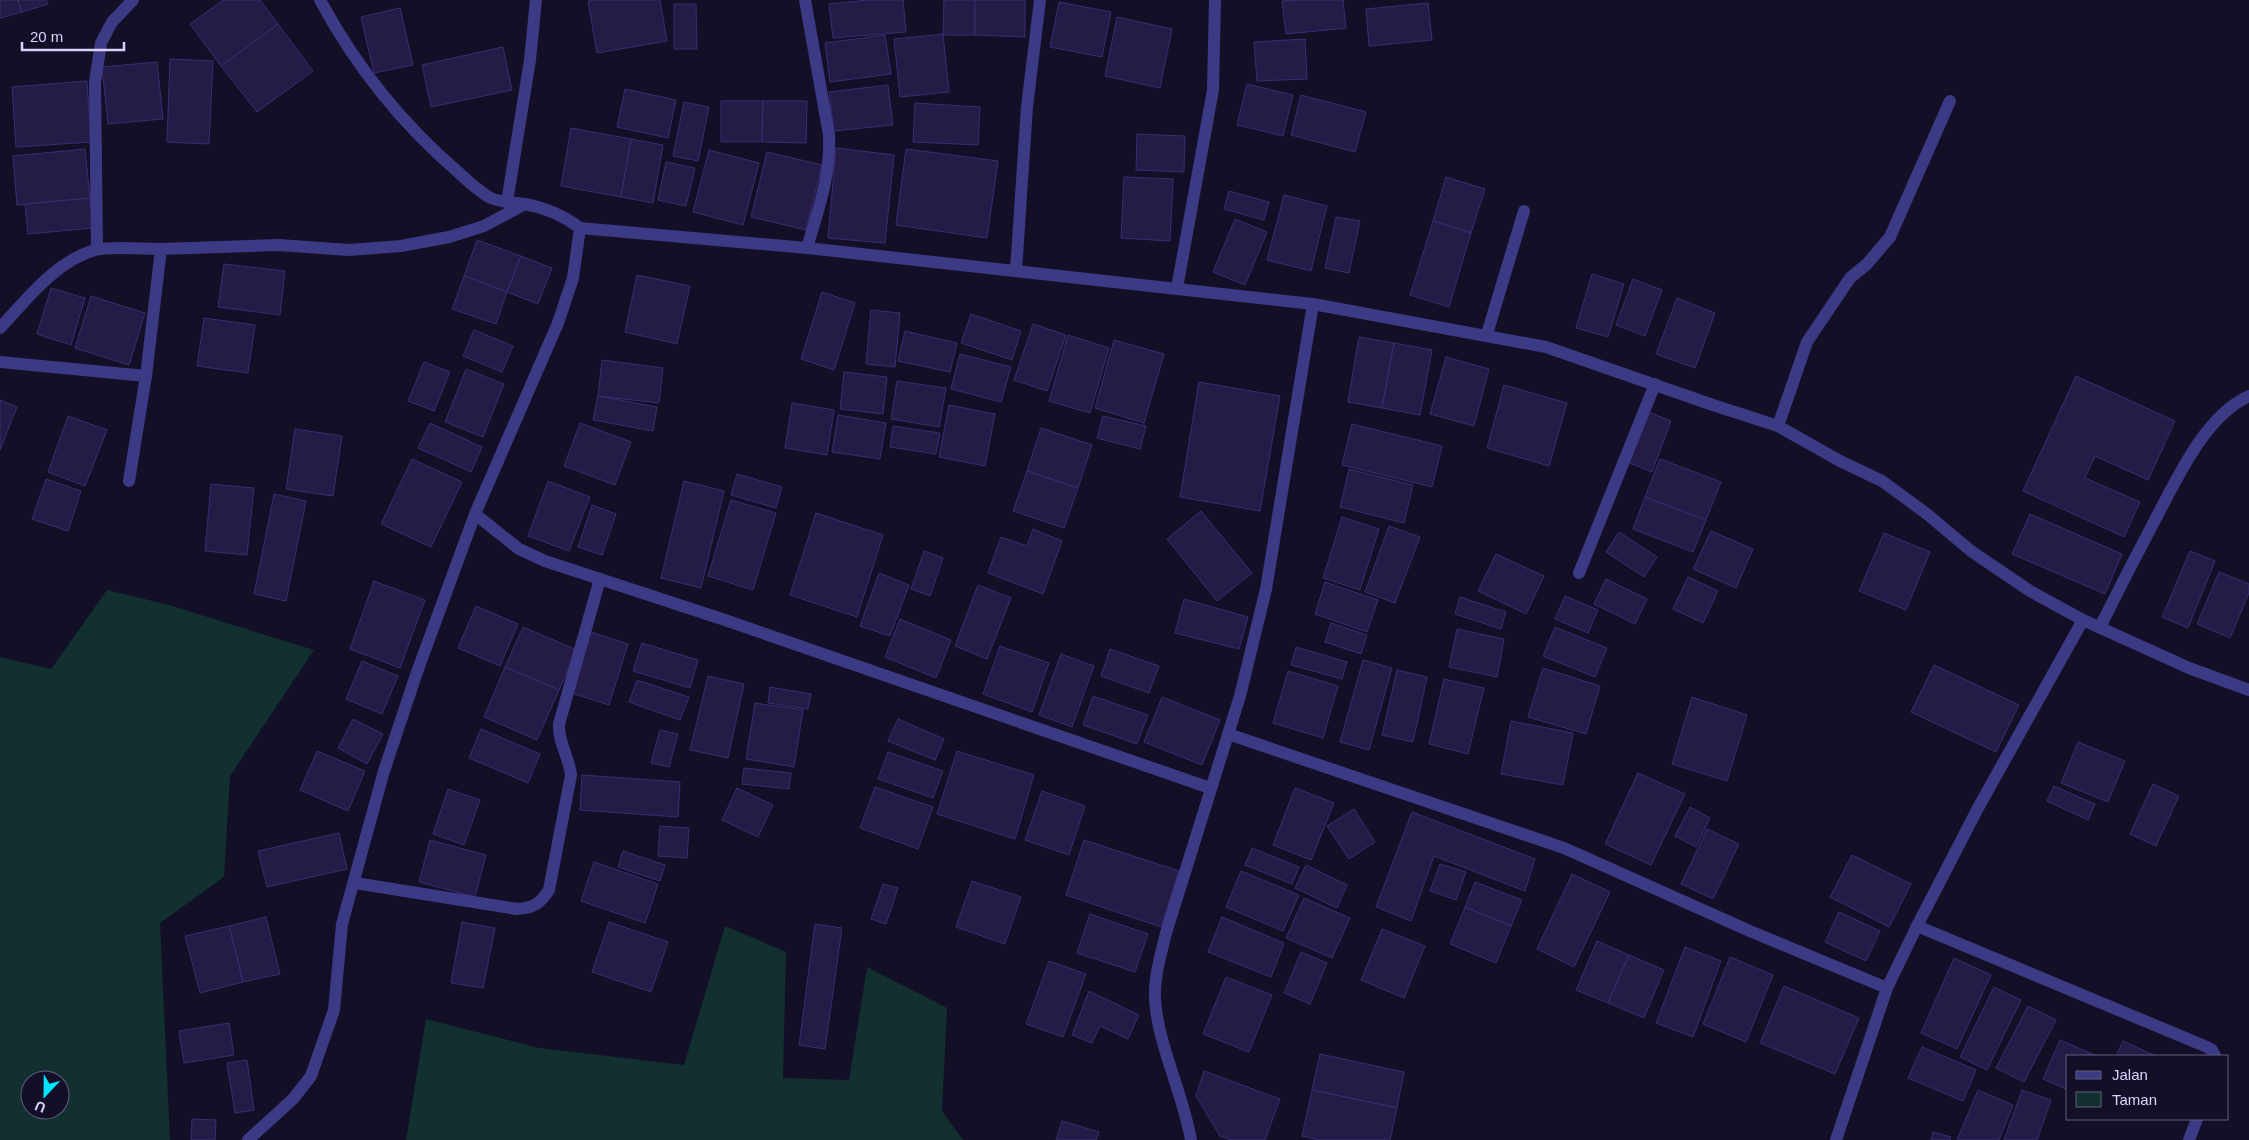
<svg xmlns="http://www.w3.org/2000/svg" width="2249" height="1140" viewBox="0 0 2249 1140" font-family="Helvetica,sans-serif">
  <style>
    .green { fill: #12302f; fill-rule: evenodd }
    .building { fill: #241b47; stroke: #3b2d73 }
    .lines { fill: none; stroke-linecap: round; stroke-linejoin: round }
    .minor { stroke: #3d3a85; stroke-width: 12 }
  </style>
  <rect width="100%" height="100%" fill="#130f26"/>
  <g class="green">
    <path d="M 107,590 L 169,605 L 314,650 L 230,776 L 224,877 L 160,923 L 170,1140 L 0,1140 L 0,657 L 51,669 ZM 30,1080 L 60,1080 L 60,1110 L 30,1110 Z"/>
    <path d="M 725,926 L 786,952 L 783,1078 L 849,1080 L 867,967 L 947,1008 L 942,1111 L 963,1140 L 406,1140 L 426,1019 L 539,1048 L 684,1065 Z"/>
  </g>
  <g class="building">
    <path d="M 0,0 L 18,0 L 22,12 L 0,18 Z"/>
    <path d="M 18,0 L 46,0 L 48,4 L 22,12 Z"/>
    <path d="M 223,0 L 260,0 L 278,24 L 221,66 L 190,24 Z"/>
    <path d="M 595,0 L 660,0 L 667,41 L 597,53 L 588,1 Z"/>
    <path d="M 868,0 L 903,0 L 906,32 L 833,38 L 829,4 Z"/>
    <path d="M 944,0 L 975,0 L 975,35 L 943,35 Z"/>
    <path d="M 975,0 L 1025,0 L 1025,37 L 975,35 Z"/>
    <path d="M 1297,0 L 1343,0 L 1346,28 L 1286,34 L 1282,1 Z"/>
    <path d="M 1059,2 L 1111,12 L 1102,57 L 1050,47 Z"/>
    <path d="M 1428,3 L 1432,40 L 1369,46 L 1366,9 Z"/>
    <path d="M 674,4 L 696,4 L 697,49 L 674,49 Z"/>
    <path d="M 400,8 L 413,65 L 374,73 L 361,17 Z"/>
    <path d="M 1117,17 L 1172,29 L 1160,88 L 1105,76 Z"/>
    <path d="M 278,24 L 313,71 L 257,112 L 221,66 Z"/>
    <path d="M 943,34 L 949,92 L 900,97 L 894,39 Z"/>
    <path d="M 885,35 L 891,74 L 830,82 L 825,43 Z"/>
    <path d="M 1305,39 L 1307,79 L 1257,81 L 1254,42 Z"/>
    <path d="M 503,47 L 512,90 L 431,107 L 422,65 Z"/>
    <path d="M 170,59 L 213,61 L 209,144 L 167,142 Z"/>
    <path d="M 157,62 L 163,119 L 108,124 L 102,67 Z"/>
    <path d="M 87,81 L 91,142 L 16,147 L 12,87 Z"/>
    <path d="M 1247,84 L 1293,95 L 1283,136 L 1237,125 Z"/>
    <path d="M 888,85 L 893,125 L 834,131 L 829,92 Z"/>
    <path d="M 625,89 L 676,100 L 668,138 L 617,127 Z"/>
    <path d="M 1301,95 L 1366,112 L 1355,152 L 1291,135 Z"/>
    <path d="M 721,101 L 763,101 L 762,142 L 721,142 Z"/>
    <path d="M 763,101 L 807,101 L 806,143 L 762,142 Z"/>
    <path d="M 684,102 L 709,107 L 698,161 L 673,156 Z"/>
    <path d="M 915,103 L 980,107 L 978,145 L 913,142 Z"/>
    <path d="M 571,128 L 631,139 L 621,197 L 561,186 Z"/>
    <path d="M 1137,134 L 1185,136 L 1184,172 L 1136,170 Z"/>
    <path d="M 631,139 L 663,145 L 653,203 L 621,197 Z"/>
    <path d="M 836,148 L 894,155 L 885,243 L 828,238 Z"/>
    <path d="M 85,149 L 90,198 L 17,205 L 13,156 Z"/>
    <path d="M 906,149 L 998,161 L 987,238 L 896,225 Z"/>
    <path d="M 709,150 L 759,163 L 743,225 L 693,212 Z"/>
    <path d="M 767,152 L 822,165 L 806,230 L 751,217 Z"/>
    <path d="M 666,162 L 695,168 L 686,206 L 658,200 Z"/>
    <path d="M 1124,177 L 1173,179 L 1170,241 L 1121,238 Z"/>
    <path d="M 1446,177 L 1485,189 L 1471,233 L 1433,221 Z"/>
    <path d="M 1229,191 L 1269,202 L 1264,220 L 1224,209 Z"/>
    <path d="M 1284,195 L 1327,206 L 1311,271 L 1267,260 Z"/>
    <path d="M 90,198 L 93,228 L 28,234 L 25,204 Z"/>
    <path d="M 1336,217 L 1360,221 L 1349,273 L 1325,268 Z"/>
    <path d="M 1235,219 L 1267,232 L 1245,285 L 1213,272 Z"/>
    <path d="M 1433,221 L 1471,233 L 1449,307 L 1410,295 Z"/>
    <path d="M 477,240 L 521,256 L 507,292 L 464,276 Z"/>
    <path d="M 521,256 L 552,268 L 538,304 L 507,292 Z"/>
    <path d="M 224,264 L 285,271 L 280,315 L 218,307 Z"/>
    <path d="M 1592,274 L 1624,284 L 1608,337 L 1576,328 Z"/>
    <path d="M 637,275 L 690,286 L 677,344 L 625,332 Z"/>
    <path d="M 464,276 L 507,292 L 496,324 L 452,309 Z"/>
    <path d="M 1633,279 L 1662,290 L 1645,336 L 1616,325 Z"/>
    <path d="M 51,288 L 85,298 L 71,345 L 37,334 Z"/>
    <path d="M 822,292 L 855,303 L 834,370 L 801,359 Z"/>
    <path d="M 91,296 L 145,313 L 129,365 L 75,348 Z"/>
    <path d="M 1677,298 L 1715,313 L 1695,368 L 1656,354 Z"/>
    <path d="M 871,310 L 900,313 L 895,367 L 866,364 Z"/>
    <path d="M 971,314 L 1021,331 L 1012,360 L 961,343 Z"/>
    <path d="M 204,318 L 255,325 L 248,373 L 197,366 Z"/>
    <path d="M 1033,324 L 1066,335 L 1047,391 L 1014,380 Z"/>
    <path d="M 474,330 L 513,346 L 502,372 L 463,356 Z"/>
    <path d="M 905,331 L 957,343 L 950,372 L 898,361 Z"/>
    <path d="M 1068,335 L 1109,348 L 1090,413 L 1049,401 Z"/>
    <path d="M 1359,337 L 1394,343 L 1382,408 L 1348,402 Z"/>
    <path d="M 1114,340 L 1164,354 L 1144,423 L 1095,408 Z"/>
    <path d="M 1394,343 L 1432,350 L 1420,415 L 1382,408 Z"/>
    <path d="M 960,354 L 1011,367 L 1001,402 L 951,389 Z"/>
    <path d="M 1446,357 L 1489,369 L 1474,426 L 1430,414 Z"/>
    <path d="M 602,360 L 663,368 L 659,403 L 598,396 Z"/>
    <path d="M 424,362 L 450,372 L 434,411 L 408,401 Z"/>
    <path d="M 466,369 L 504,384 L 483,437 L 445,422 Z"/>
    <path d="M 844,372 L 887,377 L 883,414 L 840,409 Z"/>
    <path d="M 2076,376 L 2175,421 L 2148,480 L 2095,456 L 2085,478 L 2140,502 L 2124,537 L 2023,491 Z"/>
    <path d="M 897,381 L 946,388 L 939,427 L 891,419 Z"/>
    <path d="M 1199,382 L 1280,396 L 1260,511 L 1180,497 Z"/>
    <path d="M 1504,385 L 1567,403 L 1549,466 L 1487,448 Z"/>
    <path d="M 598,396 L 657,407 L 653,431 L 593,420 Z"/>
    <path d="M 0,400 L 17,407 L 0,450 Z"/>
    <path d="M 792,403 L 834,410 L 827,455 L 785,448 Z"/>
    <path d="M 949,405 L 995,414 L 985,466 L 939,457 Z"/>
    <path d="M 1646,411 L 1671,421 L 1652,472 L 1627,462 Z"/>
    <path d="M 838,415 L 886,423 L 880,459 L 832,452 Z"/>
    <path d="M 68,416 L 107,430 L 85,486 L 48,472 Z"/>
    <path d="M 1103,416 L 1146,426 L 1140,449 L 1097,438 Z"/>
    <path d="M 430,423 L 482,447 L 471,472 L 418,448 Z"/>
    <path d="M 580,423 L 631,442 L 615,485 L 564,466 Z"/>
    <path d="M 1352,424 L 1442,446 L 1432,487 L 1342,465 Z"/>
    <path d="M 893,426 L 940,433 L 936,454 L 890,447 Z"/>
    <path d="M 1041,428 L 1092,445 L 1078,488 L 1027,471 Z"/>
    <path d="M 295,429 L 342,436 L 333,496 L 286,489 Z"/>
    <path d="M 412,459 L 462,482 L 431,547 L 381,524 Z"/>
    <path d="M 1660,459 L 1721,482 L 1706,520 L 1645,497 Z"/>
    <path d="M 1349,469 L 1413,485 L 1404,523 L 1340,507 Z"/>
    <path d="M 1027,471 L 1078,488 L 1064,528 L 1013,511 Z"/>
    <path d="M 737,474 L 782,487 L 776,508 L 731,495 Z"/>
    <path d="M 46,479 L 81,491 L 68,531 L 32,519 Z"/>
    <path d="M 548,481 L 590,497 L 569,551 L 528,536 Z"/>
    <path d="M 684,481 L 724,491 L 701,588 L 661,578 Z"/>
    <path d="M 211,484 L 254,488 L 247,555 L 205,551 Z"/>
    <path d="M 274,494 L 306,501 L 286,601 L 254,594 Z"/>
    <path d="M 1645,497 L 1706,520 L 1693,552 L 1633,529 Z"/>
    <path d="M 731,500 L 776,513 L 753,590 L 708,576 Z"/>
    <path d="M 592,505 L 616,514 L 602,555 L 578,547 Z"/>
    <path d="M 1201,511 L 1252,573 L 1217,601 L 1167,539 Z"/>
    <path d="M 816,513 L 883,535 L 857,617 L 790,595 Z"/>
    <path d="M 2030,514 L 2122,554 L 2105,594 L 2012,554 Z"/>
    <path d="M 1342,517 L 1379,529 L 1360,590 L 1323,578 Z"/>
    <path d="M 1389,526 L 1420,537 L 1395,603 L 1365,592 Z"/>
    <path d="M 1033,529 L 1062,541 L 1043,594 L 988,573 L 1001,537 L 1027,546 Z"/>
    <path d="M 1711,531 L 1753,549 L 1736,588 L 1693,569 Z"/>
    <path d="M 1619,532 L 1657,557 L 1644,577 L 1606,552 Z"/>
    <path d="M 1884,533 L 1930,552 L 1906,610 L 1859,591 Z"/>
    <path d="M 924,551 L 943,558 L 930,596 L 911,589 Z"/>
    <path d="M 2190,551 L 2215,561 L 2188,628 L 2162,617 Z"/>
    <path d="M 1496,554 L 1544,576 L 1526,614 L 1478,591 Z"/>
    <path d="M 2219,572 L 2249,584 L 2249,593 L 2230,638 L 2197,624 Z"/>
    <path d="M 879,573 L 909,585 L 890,636 L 860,626 Z"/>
    <path d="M 1688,577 L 1718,591 L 1703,623 L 1673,609 Z"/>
    <path d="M 1606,579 L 1647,599 L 1635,624 L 1594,604 Z"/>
    <path d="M 374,581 L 425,600 L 400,668 L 350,649 Z"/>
    <path d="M 1325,582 L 1378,600 L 1367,632 L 1315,614 Z"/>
    <path d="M 978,585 L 1011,598 L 987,659 L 955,646 Z"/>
    <path d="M 1565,596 L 1598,610 L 1588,633 L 1555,619 Z"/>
    <path d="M 1460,597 L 1506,612 L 1501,629 L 1455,614 Z"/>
    <path d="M 1184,599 L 1248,617 L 1239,649 L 1175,633 Z"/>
    <path d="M 476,606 L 518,624 L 500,666 L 458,648 Z"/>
    <path d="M 900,619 L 951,640 L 936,678 L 885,657 Z"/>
    <path d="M 1331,623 L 1367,635 L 1361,654 L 1325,642 Z"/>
    <path d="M 523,627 L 577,650 L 559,690 L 505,667 Z"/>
    <path d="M 1555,627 L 1607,648 L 1595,677 L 1543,656 Z"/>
    <path d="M 1457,629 L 1504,639 L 1497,677 L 1449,667 Z"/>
    <path d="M 591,632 L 628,644 L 609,705 L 571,693 Z"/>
    <path d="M 642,643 L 698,660 L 690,688 L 633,671 Z"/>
    <path d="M 1000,646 L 1049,663 L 1032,712 L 983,694 Z"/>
    <path d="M 1296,647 L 1347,662 L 1342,679 L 1291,665 Z"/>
    <path d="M 1110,649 L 1159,666 L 1149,693 L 1101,676 Z"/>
    <path d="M 1061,654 L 1094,666 L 1072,727 L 1039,715 Z"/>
    <path d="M 1363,660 L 1392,668 L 1369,750 L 1340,742 Z"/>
    <path d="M 362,661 L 398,676 L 382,714 L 346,699 Z"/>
    <path d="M 1934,665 L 2019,705 L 1996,752 L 1911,712 Z"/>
    <path d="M 505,667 L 559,690 L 537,740 L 484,717 Z"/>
    <path d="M 1543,668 L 1600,686 L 1586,734 L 1528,717 Z"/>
    <path d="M 1397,670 L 1427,677 L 1413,742 L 1382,735 Z"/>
    <path d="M 1288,671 L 1338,686 L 1323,738 L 1273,723 Z"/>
    <path d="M 708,676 L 744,684 L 728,758 L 690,750 Z"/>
    <path d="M 1444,679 L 1484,688 L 1468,754 L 1429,744 Z"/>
    <path d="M 637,680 L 689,697 L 680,720 L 629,702 Z"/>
    <path d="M 770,687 L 811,694 L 808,709 L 768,703 Z"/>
    <path d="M 1093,696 L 1148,715 L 1137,744 L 1083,725 Z"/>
    <path d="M 1162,697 L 1220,720 L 1202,765 L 1144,742 Z"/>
    <path d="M 1692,697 L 1747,715 L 1727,781 L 1672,764 Z"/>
    <path d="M 755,703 L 803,710 L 794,767 L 746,759 Z"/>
    <path d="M 353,719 L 383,734 L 367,764 L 338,748 Z"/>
    <path d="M 898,719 L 944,739 L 935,760 L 888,741 Z"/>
    <path d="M 1511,721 L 1573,733 L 1563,785 L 1501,774 Z"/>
    <path d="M 481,729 L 540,754 L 528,783 L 469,758 Z"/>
    <path d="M 660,730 L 678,734 L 669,767 L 651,763 Z"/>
    <path d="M 2078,742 L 2125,761 L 2108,802 L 2061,783 Z"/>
    <path d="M 317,751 L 365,771 L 348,811 L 300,790 Z"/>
    <path d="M 957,751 L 1034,775 L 1015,839 L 937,814 Z"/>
    <path d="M 888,752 L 943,771 L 933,798 L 878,779 Z"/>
    <path d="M 744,768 L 791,773 L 789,789 L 742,784 Z"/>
    <path d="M 1638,773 L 1685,794 L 1651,865 L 1605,844 Z"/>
    <path d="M 582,775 L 680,782 L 678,817 L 580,810 Z"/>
    <path d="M 2153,784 L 2179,796 L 2156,846 L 2130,834 Z"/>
    <path d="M 2054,786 L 2095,804 L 2088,820 L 2047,801 Z"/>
    <path d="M 875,787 L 933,807 L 918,849 L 860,828 Z"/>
    <path d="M 737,788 L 773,805 L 758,837 L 722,820 Z"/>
    <path d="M 1295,788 L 1334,803 L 1311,860 L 1273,845 Z"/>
    <path d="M 448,789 L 480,800 L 464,845 L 433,834 Z"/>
    <path d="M 1042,791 L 1085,806 L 1069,855 L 1025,840 Z"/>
    <path d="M 1690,807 L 1710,818 L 1696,847 L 1675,836 Z"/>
    <path d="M 1354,809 L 1375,842 L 1349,859 L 1327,826 Z"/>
    <path d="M 1412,812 L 1535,859 L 1525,891 L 1434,856 L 1411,921 L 1376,907 Z"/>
    <path d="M 660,826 L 689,828 L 687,858 L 658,856 Z"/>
    <path d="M 1707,829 L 1739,844 L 1713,899 L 1681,884 Z"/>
    <path d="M 339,833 L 347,869 L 267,887 L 258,851 Z"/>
    <path d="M 430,840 L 486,855 L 475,897 L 419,882 Z"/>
    <path d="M 1084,840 L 1179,871 L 1161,927 L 1066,895 Z"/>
    <path d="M 1252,848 L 1299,867 L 1292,884 L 1245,865 Z"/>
    <path d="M 623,851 L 665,865 L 660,881 L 618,867 Z"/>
    <path d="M 1852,855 L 1911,884 L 1889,927 L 1830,897 Z"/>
    <path d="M 594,862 L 658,884 L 645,923 L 581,901 Z"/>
    <path d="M 1440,864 L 1466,872 L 1456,900 L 1430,891 Z"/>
    <path d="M 1306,865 L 1347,885 L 1337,908 L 1295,888 Z"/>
    <path d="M 1241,871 L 1299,895 L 1283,931 L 1226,907 Z"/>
    <path d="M 1572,874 L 1610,892 L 1574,967 L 1537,949 Z"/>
    <path d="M 972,881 L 1021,897 L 1005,944 L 956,927 Z"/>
    <path d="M 1475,882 L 1522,900 L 1511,926 L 1465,907 Z"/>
    <path d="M 883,884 L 898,888 L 886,924 L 871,919 Z"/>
    <path d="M 1304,898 L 1350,918 L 1332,958 L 1286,938 Z"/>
    <path d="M 1465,907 L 1511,926 L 1496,963 L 1450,944 Z"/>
    <path d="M 1839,912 L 1880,931 L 1866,961 L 1825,942 Z"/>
    <path d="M 1090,914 L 1148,934 L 1135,972 L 1077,953 Z"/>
    <path d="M 266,917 L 280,974 L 243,982 L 229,926 Z"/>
    <path d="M 1222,917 L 1284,943 L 1271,977 L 1208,952 Z"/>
    <path d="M 462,922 L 495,928 L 483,988 L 451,983 Z"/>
    <path d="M 609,922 L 668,942 L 651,992 L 592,972 Z"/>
    <path d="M 815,924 L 842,928 L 825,1049 L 799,1045 Z"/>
    <path d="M 229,926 L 243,982 L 200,993 L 185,936 Z"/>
    <path d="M 1382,929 L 1425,946 L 1404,998 L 1361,980 Z"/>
    <path d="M 1597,941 L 1629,955 L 1608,1003 L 1576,990 Z"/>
    <path d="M 1685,947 L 1721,961 L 1693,1037 L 1656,1023 Z"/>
    <path d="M 1301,952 L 1327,963 L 1310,1004 L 1284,993 Z"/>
    <path d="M 1629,955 L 1664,970 L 1644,1018 L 1608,1003 Z"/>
    <path d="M 1730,957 L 1773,975 L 1746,1042 L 1703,1024 Z"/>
    <path d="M 1954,958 L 1991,975 L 1957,1049 L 1921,1033 Z"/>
    <path d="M 1049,961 L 1086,974 L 1063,1037 L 1026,1024 Z"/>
    <path d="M 1226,977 L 1272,995 L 1249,1052 L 1203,1034 Z"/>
    <path d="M 1784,986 L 1859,1018 L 1835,1074 L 1760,1043 Z"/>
    <path d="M 1994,987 L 2021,1000 L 1987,1070 L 1960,1057 Z"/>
    <path d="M 1089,991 L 1139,1015 L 1128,1039 L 1100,1026 L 1092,1043 L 1072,1035 Z"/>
    <path d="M 2028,1006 L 2056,1020 L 2024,1082 L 1996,1068 Z"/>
    <path d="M 229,1023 L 234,1055 L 184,1063 L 179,1031 Z"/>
    <path d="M 2060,1040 L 2097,1056 L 2068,1056 L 2068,1090 L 2043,1079 Z"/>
    <path d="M 2123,1041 L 2156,1056 L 2116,1056 Z"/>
    <path d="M 1922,1047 L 1976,1070 L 1963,1101 L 1908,1078 Z"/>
    <path d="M 1320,1054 L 1404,1072 L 1397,1108 L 1312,1090 Z"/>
    <path d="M 247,1060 L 254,1110 L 235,1113 L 227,1063 Z"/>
    <path d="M 1204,1071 L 1280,1099 L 1265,1140 L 1231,1140 L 1220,1136 L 1196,1096 Z"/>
    <path d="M 1312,1090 L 1397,1108 L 1390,1140 L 1319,1140 L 1302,1136 Z"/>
    <path d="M 1978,1090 L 2013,1105 L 1999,1140 L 1957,1140 Z"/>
    <path d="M 2022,1090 L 2051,1100 L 2037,1140 L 2004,1140 Z"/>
    <path d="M 192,1119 L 216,1120 L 215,1140 L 191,1140 Z"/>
    <path d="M 1062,1121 L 1099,1132 L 1096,1140 L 1056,1140 Z"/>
    <path d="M 1933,1132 L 1951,1137 L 1950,1140 L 1931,1140 Z"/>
  </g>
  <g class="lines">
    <g class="minor">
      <path d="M 805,0 L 829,135 C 831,175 818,210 807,248"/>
      <path d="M 507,202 L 530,60 L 536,0"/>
      <path d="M 580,228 L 807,248 L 1313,304 L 1546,347 L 1710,404 L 1778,426 L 1840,461 L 1882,481 L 1927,514 L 1971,551 L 2030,591 L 2083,620 L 2189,668 L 2249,690"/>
      <path d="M 97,249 L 95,82 L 101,43 L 112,22 L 133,0"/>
      <path d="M 1016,270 L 1027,107 L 1040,0"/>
      <path d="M 1177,288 L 1213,90 L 1215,0"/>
      <path d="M 0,328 C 27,299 56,261 95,250 C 110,246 144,249 161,249"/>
      <path d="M 1487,334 L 1524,211"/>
      <path d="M 0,362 L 146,376"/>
      <path d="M 1778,426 L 1807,342 L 1850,278 L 1867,264 L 1890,237 L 1950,101"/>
      <path d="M 129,481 L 146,376 L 161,249 L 279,245 L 349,250 L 401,246 L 449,237 L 484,226 L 525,204"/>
      <path d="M 475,514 L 519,549 L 545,561 L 725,620 L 1210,788"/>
      <path d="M 1579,573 L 1655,384"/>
      <path d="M 2100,627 C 2118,591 2137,554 2156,518 C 2178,477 2205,416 2249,396"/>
      <path d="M 1228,734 L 1564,848 L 1752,932 L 1887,988"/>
      <path d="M 355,883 L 517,909 C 533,908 540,904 549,890 L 571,775 C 569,757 558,742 559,724 L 600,579"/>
      <path d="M 1917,926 L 2207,1047 L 2212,1050 L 2215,1056"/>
      <path d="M 248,1140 L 293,1099 L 311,1076 L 334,1010 L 342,924 L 384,771 L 417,672 L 475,514 L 558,323 L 573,278 L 580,228 C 563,215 546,208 525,204 C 514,202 501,203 491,198 C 479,192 467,180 458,172 C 402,124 355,65 320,0"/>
      <path d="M 1191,1140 C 1183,1093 1157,1043 1155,998 C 1154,977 1161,954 1166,933 L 1240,696 L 1266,589 L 1313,304"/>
      <path d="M 1836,1140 L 1887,988 L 1917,926 L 1978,808 L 2083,620"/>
      <path d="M 2189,1140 L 2197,1119"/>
    </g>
  </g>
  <rect x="2066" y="1055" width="162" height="65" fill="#130f26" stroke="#625e7d"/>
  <rect x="2076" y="1071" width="25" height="8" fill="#3d3a85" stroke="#625e7d"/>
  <text x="2112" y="1080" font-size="15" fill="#d9d4ff">Jalan</text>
  <rect x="2076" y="1092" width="25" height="15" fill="#12302f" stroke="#625e7d"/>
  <text x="2112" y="1105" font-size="15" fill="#d9d4ff">Taman</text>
  <g transform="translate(45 1095) rotate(202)"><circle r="24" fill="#130f26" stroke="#625e7d"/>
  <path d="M0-4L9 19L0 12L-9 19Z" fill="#00e5ff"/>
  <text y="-8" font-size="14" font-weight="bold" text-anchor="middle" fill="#d9d4ff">U</text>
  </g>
  <path d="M22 42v8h102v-8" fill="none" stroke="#d9d4ff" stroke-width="2.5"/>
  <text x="30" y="42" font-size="15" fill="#d9d4ff" stroke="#130f26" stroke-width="4" paint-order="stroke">20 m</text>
</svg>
